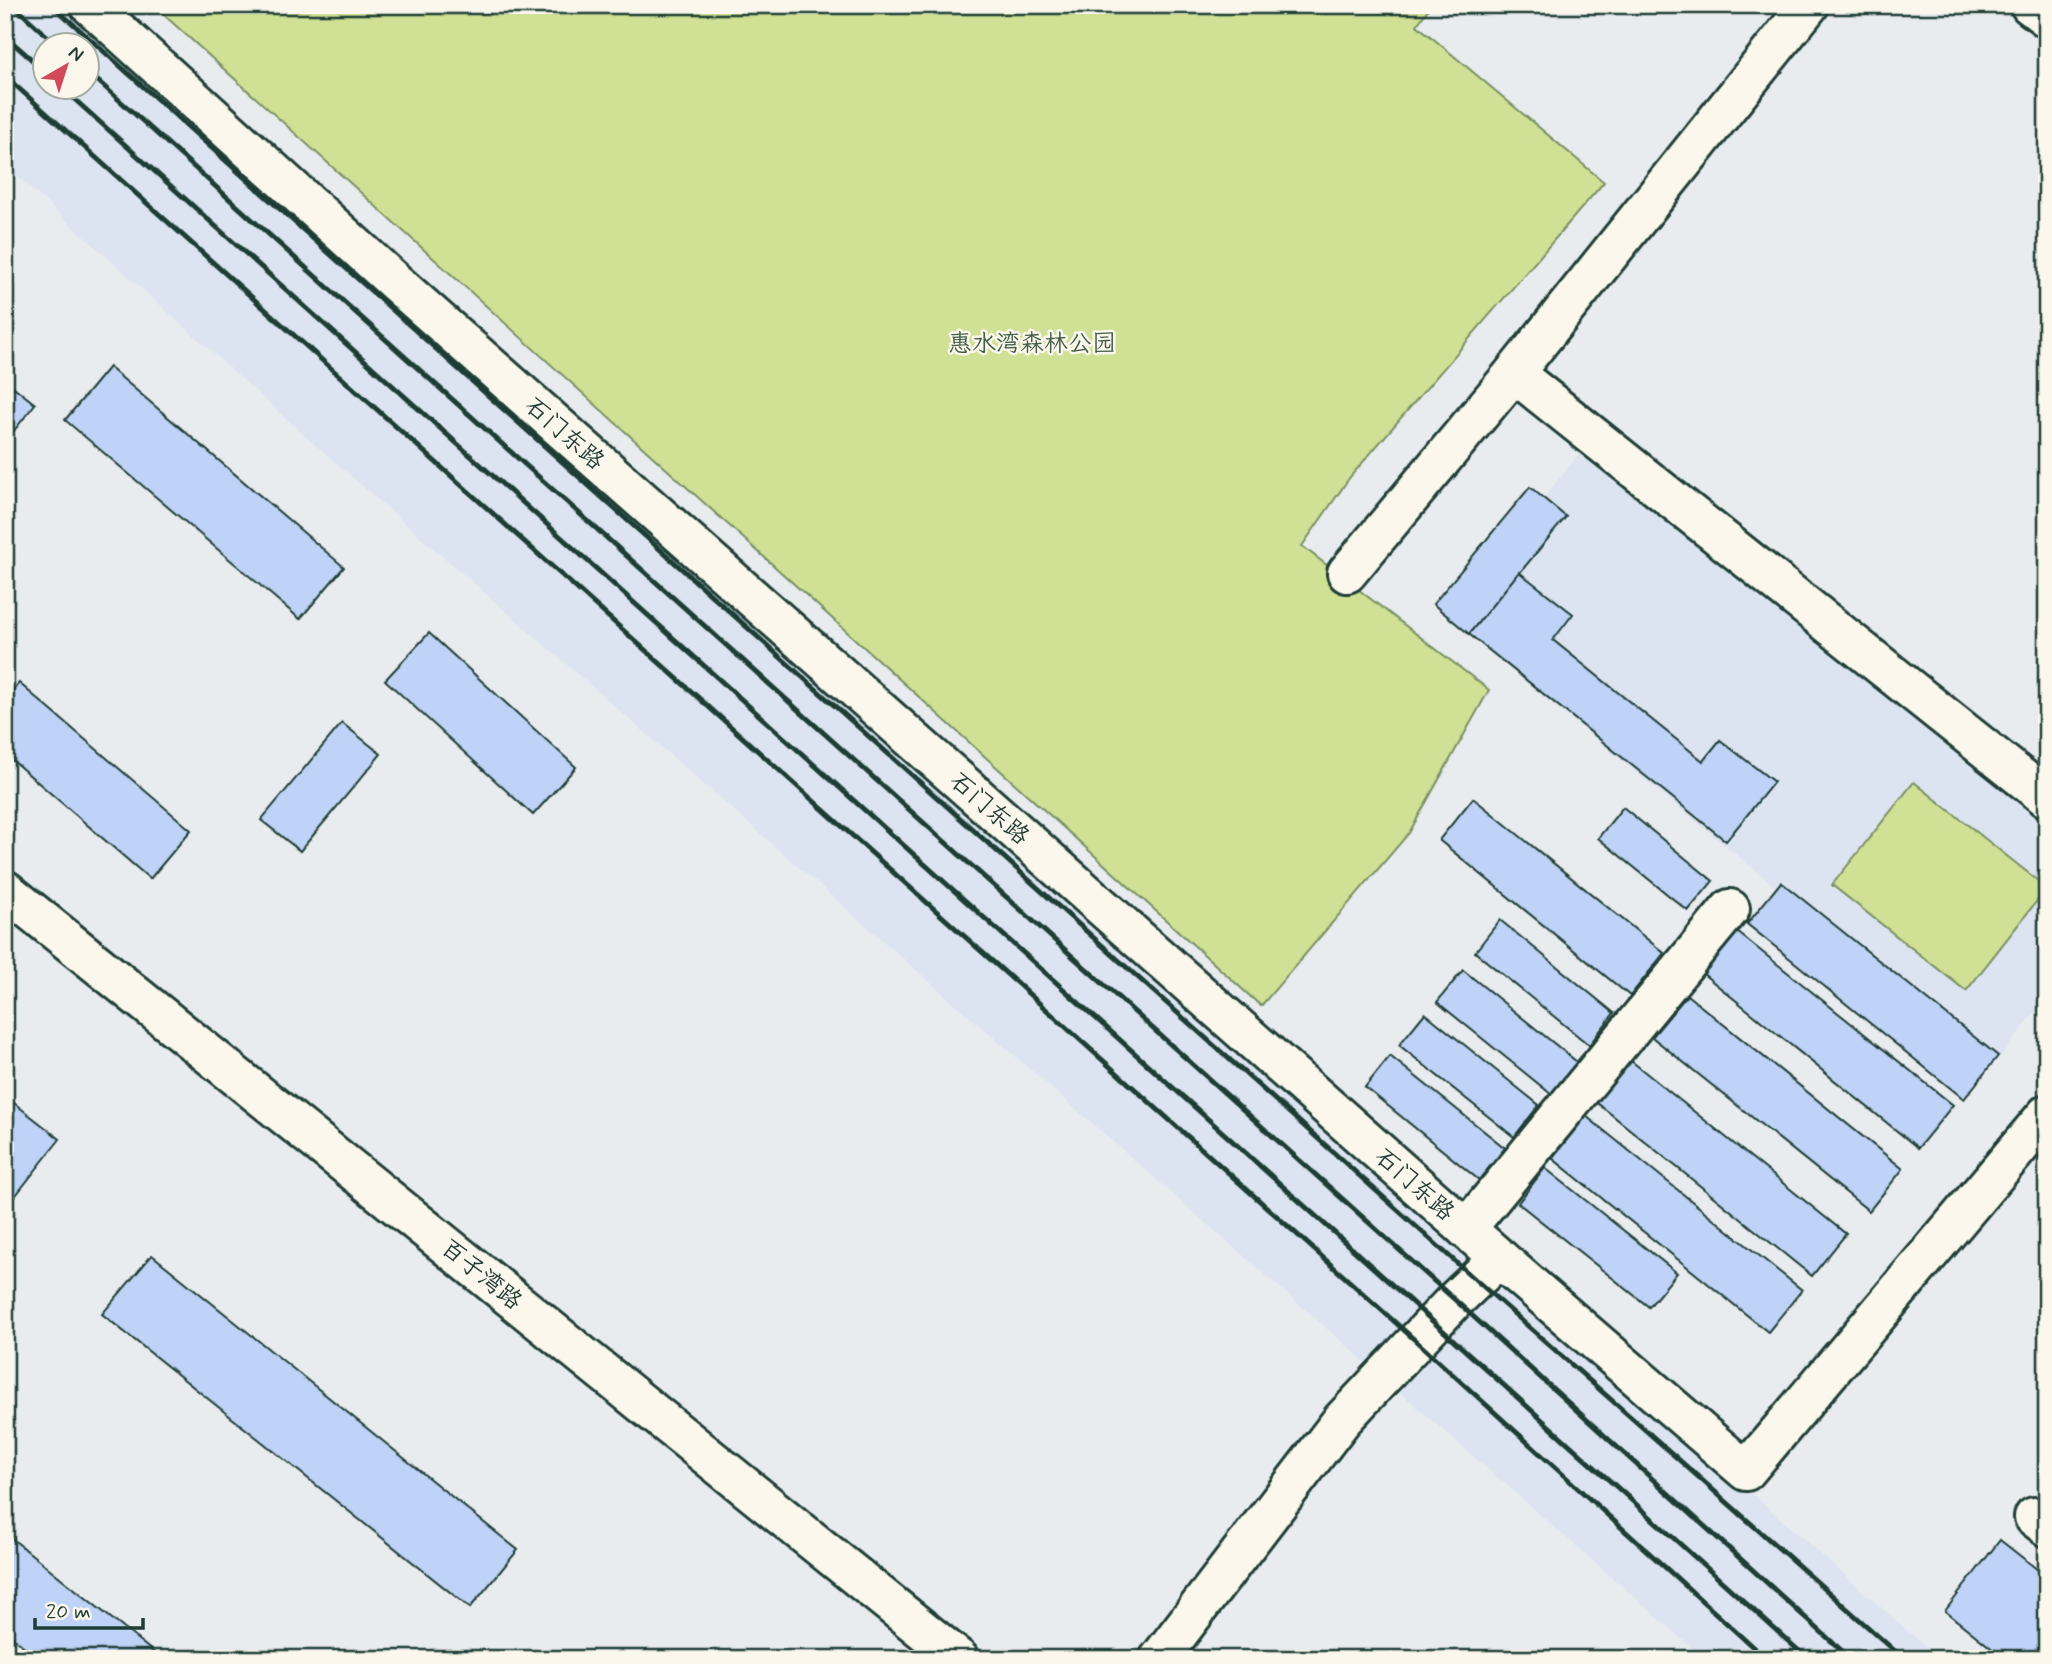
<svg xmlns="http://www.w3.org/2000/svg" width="2052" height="1664" viewBox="0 0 2052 1664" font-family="Mynerve,'LXGW WenKai TC',sans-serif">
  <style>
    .built { fill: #dce4f1; fill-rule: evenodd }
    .green { fill: #d0e195; stroke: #788f64; stroke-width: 2 }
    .building { fill: #bfd2f7; stroke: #1f3d34; stroke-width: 2 }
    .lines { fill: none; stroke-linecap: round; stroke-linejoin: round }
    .minor-casing { stroke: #1f3d34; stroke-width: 44 }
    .minor { stroke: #fbf7ec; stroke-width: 38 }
    .rail { stroke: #1f3d34; stroke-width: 5 }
    .labels { text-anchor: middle; stroke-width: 5; stroke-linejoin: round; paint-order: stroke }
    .park-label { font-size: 24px; fill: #425e47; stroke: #fbf7ec }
    .street-label { font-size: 24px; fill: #1f3d34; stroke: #fbf7ec }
  </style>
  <rect width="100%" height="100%" fill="#e9ecef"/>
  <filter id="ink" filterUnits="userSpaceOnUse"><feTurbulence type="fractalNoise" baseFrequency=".0143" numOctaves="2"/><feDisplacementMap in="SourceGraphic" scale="14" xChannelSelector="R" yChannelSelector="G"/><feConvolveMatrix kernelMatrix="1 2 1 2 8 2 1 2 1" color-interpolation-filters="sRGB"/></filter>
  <g filter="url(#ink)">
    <g class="built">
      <path d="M 5,5 L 66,5 L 413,316 L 1940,1659 L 1705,1659 L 305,436 L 5,165 ZM 46,46 L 88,46 L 88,88 L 46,88 Z"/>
      <path d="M 1590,441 L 2047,811 L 2047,997 L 1993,1066 L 1446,616 Z"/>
    </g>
    <g class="green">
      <path d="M 153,5 L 1431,5 L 1417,25 L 1604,182 L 1350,477 L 1302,546 L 1489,690 L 1409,833 L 1261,1006 Z"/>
      <path d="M 1914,782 L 2047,888 L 1966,991 L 1832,885 Z"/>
    </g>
    <g class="building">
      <path d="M 109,367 L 344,567 L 300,619 L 65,420 Z"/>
      <path d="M 5,380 L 35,404 L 5,442 Z"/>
      <path d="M 1530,487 L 1566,517 L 1469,634 L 1433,604 Z"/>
      <path d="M 1519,572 L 1573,614 L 1553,640 L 1703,761 L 1720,740 L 1774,782 L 1726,841 L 1469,634 Z"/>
      <path d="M 429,633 L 576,767 L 533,815 L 385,680 Z"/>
      <path d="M 19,683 L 191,830 L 150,879 L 5,754 L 5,699 Z"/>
      <path d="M 342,723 L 381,754 L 300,851 L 261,820 Z"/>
      <path d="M 1473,798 L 1664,953 L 1630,996 L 1439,840 Z"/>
      <path d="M 1623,807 L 1713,881 L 1688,911 L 1598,838 Z"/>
      <path d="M 1781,882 L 1998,1056 L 1964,1099 L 1747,924 Z"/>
      <path d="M 1500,920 L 1614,1013 L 1589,1045 L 1475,952 Z"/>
      <path d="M 1736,931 L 1953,1105 L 1918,1148 L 1702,973 Z"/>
      <path d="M 1463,970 L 1577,1062 L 1551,1094 L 1437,1002 Z"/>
      <path d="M 1687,995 L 1903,1169 L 1869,1211 L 1652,1037 Z"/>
      <path d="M 1425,1013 L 1539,1105 L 1514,1137 L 1399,1045 Z"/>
      <path d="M 1390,1056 L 1505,1148 L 1479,1180 L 1365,1087 Z"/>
      <path d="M 1630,1060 L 1846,1234 L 1812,1276 L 1596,1102 Z"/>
      <path d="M 5,1096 L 60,1139 L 5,1209 Z"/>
      <path d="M 1586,1116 L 1802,1290 L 1768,1332 L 1552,1158 Z"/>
      <path d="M 1545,1168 L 1677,1273 L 1649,1307 L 1518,1203 Z"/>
      <path d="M 152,1255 L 518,1550 L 470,1608 L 102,1314 Z"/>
      <path d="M 5,1533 L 162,1659 L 39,1659 L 5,1631 Z"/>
      <path d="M 2000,1540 L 2047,1577 L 2047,1659 L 2005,1659 L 1945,1611 Z"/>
    </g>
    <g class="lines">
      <defs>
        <g id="minor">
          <path d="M 90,5 L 395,282 L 1499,1258 L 1455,1300 L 1342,1420 L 1159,1659"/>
          <path d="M 1809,5 L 1514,373 L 2047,798"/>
          <path d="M 2030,5 L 2047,18"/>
          <path d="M 1347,573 L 1514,373"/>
          <path d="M 5,890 L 959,1659"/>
          <path d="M 1466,1229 L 1730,909"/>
          <path d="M 1499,1258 L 1746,1471 L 2047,1114"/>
          <path d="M 2034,1517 L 2047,1527"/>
        </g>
      </defs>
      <use href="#minor" class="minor-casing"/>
      <use href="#minor" class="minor"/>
      <g class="rail">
        <path d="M 13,5 L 58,46"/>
        <path d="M 52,5 L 1477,1281 L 1904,1659"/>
        <path d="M 5,36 L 46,72"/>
        <path d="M 88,72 L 1455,1300 L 1851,1659"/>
        <path d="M 5,76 L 1416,1341 L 1766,1659"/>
        <path d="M 62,88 L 1808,1659"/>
      </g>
    </g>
  </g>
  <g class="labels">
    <g class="park-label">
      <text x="1032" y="351">惠水湾森林公园</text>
    </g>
    <g class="street-label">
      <text transform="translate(565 433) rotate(41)" y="8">石门东路</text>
      <text transform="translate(990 808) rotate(41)" y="8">石门东路</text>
      <text transform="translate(1415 1184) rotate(41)" y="8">石门东路</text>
      <text transform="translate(482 1274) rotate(39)" y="8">百子湾路</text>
    </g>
  </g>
  <rect width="2052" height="1664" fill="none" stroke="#fbf7ec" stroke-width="28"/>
  <rect x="14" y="14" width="2024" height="1636" fill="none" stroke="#1f3d34" stroke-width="2.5" filter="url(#ink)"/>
  <g transform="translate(66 66) rotate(39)"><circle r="33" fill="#fbf7ec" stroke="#a3ada2" stroke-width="2"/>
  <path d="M0-5L12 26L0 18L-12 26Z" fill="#d1495b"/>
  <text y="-10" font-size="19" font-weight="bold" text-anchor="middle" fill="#1f3d34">N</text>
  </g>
  <path d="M35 1618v10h108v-10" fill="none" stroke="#1f3d34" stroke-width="3.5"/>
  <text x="46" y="1618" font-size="21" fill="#1f3d34" stroke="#fbf7ec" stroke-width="5" paint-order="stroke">20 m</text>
</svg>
